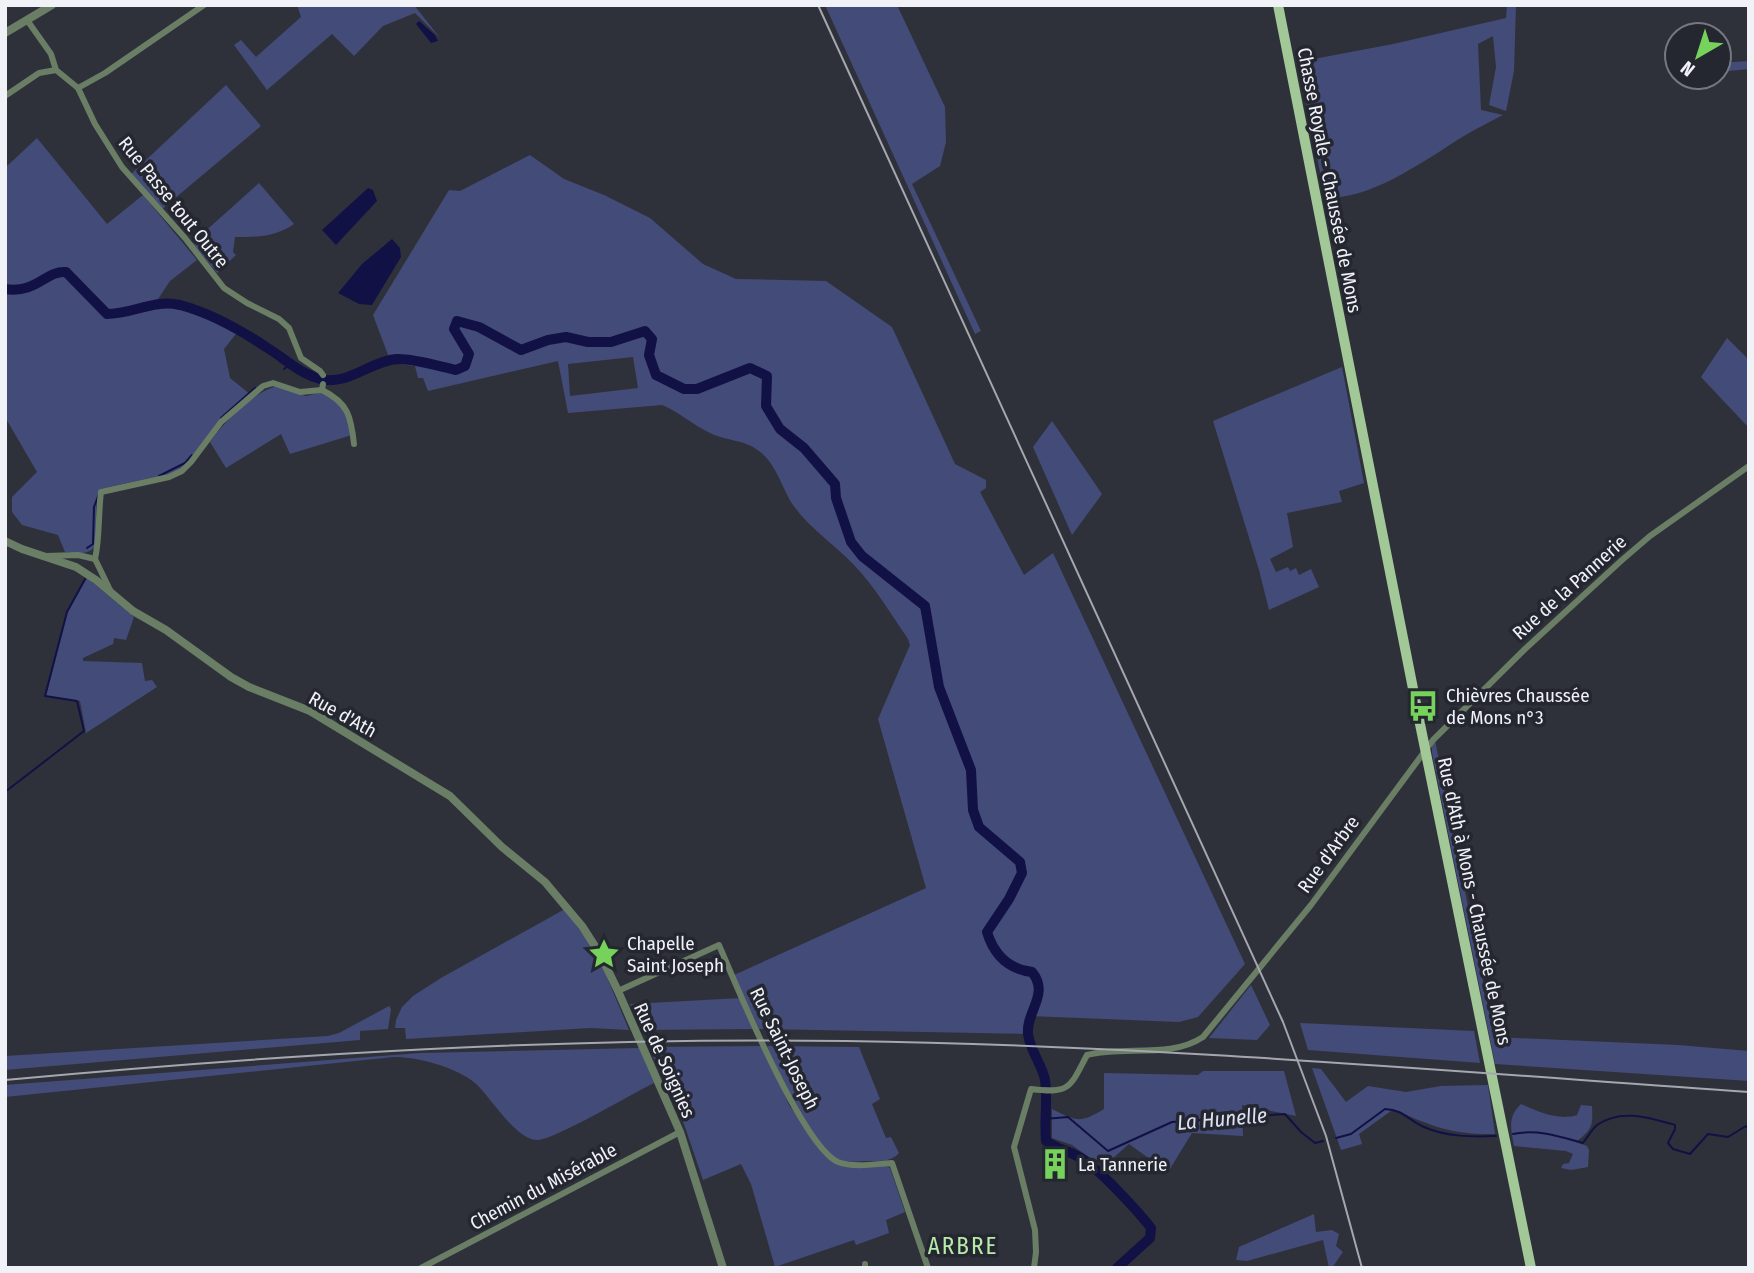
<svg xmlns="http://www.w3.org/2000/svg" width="1754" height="1273" viewBox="0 0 1754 1273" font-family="'Fira Sans Condensed',sans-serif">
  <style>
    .green { fill: #434b79; fill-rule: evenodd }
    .water { fill: #111146 }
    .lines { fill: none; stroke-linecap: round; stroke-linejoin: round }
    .stream { stroke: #111146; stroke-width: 2 }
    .river { stroke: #111146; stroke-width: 10 }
    .minor { stroke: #6a7d65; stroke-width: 6 }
    .tertiary { stroke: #6a7d65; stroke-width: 8 }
    .primary { stroke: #a1c896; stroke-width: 10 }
    .rail { stroke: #a5a7af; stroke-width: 2 }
    .labels { text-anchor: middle; stroke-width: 7; stroke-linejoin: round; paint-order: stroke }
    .street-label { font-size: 19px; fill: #f0f2f8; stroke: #252730 }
    .poi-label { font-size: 19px; fill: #f0f2f8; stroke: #252730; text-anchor: start }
    .water-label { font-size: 21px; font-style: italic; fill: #dde1f3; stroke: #252730 }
    .quarter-label { font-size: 23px; letter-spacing: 2px; fill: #b7e9a9; stroke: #252730 }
  </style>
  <rect width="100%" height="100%" fill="#2f313a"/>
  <g class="green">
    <path d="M 297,5 L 414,5 L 440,38 L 415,13 L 383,26 L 354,56 L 332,34 L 267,90 L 234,45 L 241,40 L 256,57 L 301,17 Z"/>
    <path d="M 825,5 L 897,5 L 945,107 L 946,142 L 940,166 L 912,184 L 981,331 L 975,334 Z"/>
    <path d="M 1507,5 L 1516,5 L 1514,71 L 1506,111 L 1489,105 L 1496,67 L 1493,36 L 1478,44 L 1481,110 L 1503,115 C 1490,122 1477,128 1464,136 C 1428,158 1369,202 1325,197 L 1298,62 L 1393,44 L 1506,18 Z"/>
    <path d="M 1749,61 L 1749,69 L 1719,72 L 1720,63 Z"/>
    <path d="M 226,85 L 261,126 L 162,209 L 131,174 Z"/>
    <path d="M 37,138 L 107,224 L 143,195 L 197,260 L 170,281 L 158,299 L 124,313 L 107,312 L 87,288 L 92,301 L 107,314 C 128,314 136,307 156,304 C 183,300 216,317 239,330 L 224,349 L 230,378 L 251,395 L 233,411 L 182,471 L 100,489 L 96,505 L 96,546 C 87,556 77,553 65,552 L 58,535 L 22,525 L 12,512 L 12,497 L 37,472 L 5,417 L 5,168 Z"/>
    <path d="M 530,155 L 564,179 L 604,195 L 650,218 L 703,264 L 736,279 L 826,281 L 892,327 L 955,464 L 986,480 L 986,488 L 980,492 L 1024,575 L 1053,553 L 1245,964 L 1198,1017 L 1179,1022 L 1030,1016 L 1026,1034 L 759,1029 L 734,975 L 926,888 L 878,719 L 910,645 L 908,639 C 891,614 875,587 854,565 C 835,545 813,531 796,509 C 782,491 778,465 759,451 C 744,439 724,441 708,432 C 692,424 679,412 662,405 L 568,413 L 558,361 L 428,391 L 423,378 L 418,378 L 415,366 L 399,364 L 397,359 L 390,360 L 373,315 L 449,190 L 460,191 ZM 633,357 L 638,388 L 570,396 L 568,364 ZM 862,556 L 925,606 L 939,687 L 969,768 L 938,688 L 924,607 L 885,578 ZM 1022,872 L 1009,901 L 992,924 L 987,941 L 984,935 L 987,925 L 1008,898 Z"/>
    <path d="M 259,183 L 294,224 C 275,237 258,237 235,237 L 233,252 L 236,255 L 217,273 L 192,243 Z"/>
    <path d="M 1727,338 L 1749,360 L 1749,428 L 1701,377 Z"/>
    <path d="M 1342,367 L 1364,483 L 1339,491 L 1342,502 L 1287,513 L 1293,547 L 1270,559 L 1276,572 L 1288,567 L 1290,571 L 1296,568 L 1299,575 L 1311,569 L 1319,587 L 1269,610 L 1259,570 L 1213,421 Z"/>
    <path d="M 276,386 L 306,396 L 323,392 L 346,405 L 355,434 L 290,454 L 281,434 L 226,468 L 210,442 C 226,420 250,395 276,386 Z"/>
    <path d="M 1052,421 L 1102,494 L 1072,535 L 1033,447 Z"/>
    <path d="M 87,578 L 134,617 L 126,640 L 114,638 L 113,644 L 83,658 L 83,661 L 142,663 L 145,681 L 152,680 L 157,687 L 86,733 L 80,701 L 46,696 L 67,612 Z"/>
    <path d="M 1435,740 L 1494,1037 L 1678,1045 L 1749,1051 L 1749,1081 L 1495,1064 L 1432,753 L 1432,743 Z"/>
    <path d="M 565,909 L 598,956 L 629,1030 L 590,1028 L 406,1039 L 405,1028 L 395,1028 L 396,1020 L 402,1007 L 413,996 L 441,978 Z"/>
    <path d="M 1251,985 L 1270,1025 L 1257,1040 L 1209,1038 Z"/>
    <path d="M 741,998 L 754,1029 L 641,1030 L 630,1004 Z"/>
    <path d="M 389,1006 L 391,1009 L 388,1029 L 360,1031 L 360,1040 L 5,1070 L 5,1056 L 328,1036 L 339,1033 Z"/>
    <path d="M 1300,1023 L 1474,1031 L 1480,1063 L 1308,1050 Z"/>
    <path d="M 763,1046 L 789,1105 L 828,1158 L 839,1164 L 886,1166 L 890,1168 L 905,1212 L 886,1220 L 889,1233 L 856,1245 L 854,1240 L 775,1267 L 751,1184 L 741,1164 L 703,1180 L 684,1124 L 649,1047 Z"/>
    <path d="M 767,1046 L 859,1047 L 880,1099 L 872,1104 L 886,1138 L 891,1137 L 899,1153 C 891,1162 880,1161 869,1161 C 860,1161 849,1163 841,1160 C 813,1151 779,1073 767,1046 Z"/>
    <path d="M 639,1048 L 654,1083 C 633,1093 556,1139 538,1140 C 516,1141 491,1097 475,1083 C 456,1067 418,1057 394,1057 L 5,1097 L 5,1085 L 420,1053 Z"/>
    <path d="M 1312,1068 L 1321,1069 L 1346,1102 L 1368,1086 L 1406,1092 L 1441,1086 L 1488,1085 L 1495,1134 C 1454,1135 1434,1127 1397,1111 L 1391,1111 L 1359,1134 L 1362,1144 L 1341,1150 Z"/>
    <path d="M 1203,1071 L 1284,1071 L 1296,1116 L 1242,1105 L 1243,1136 L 1192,1133 L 1168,1172 L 1129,1144 L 1111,1160 L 1093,1160 L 1072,1145 L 1052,1138 L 1052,1109 C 1076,1121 1080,1124 1104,1109 L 1104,1073 L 1198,1075 Z"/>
    <path d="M 1521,1104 C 1539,1112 1558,1121 1577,1115 L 1581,1105 L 1592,1106 C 1593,1127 1592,1129 1576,1142 L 1587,1146 L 1589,1150 L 1588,1167 L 1571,1170 L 1561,1168 L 1563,1164 L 1569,1163 L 1573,1154 L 1566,1151 L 1514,1146 C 1511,1129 1507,1117 1521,1104 Z"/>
    <path d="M 1314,1214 L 1316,1232 L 1332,1230 L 1339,1234 L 1336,1246 L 1343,1252 L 1332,1268 L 1329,1268 L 1323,1240 L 1247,1261 L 1236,1260 L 1239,1247 Z"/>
  </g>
  <g class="water">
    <path d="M 419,21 L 435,35 L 438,41 L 431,43 L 416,24 Z"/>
    <path d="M 368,188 L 373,190 L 377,201 L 336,245 L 322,230 Z"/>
    <path d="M 392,239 L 400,248 L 401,257 L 372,305 L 359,304 L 338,293 L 362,264 Z"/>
  </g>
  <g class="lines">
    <g class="stream">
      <path d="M 284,369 L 291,364"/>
      <path d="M 221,418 L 255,388"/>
      <path d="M 159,476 L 185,463 L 192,455"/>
      <path d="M 87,548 L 93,544 L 94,507 L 100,491"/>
      <path d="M 5,792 L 84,731 L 77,701 L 45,696 L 67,612 L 85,579"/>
      <path d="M 1044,1119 L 1068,1117 L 1108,1151 L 1172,1122 L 1285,1114 L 1301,1132 L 1315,1143 L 1323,1141"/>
      <path d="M 1513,1134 C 1538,1129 1558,1136 1583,1143 C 1587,1138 1592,1129 1597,1125 C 1621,1108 1650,1118 1675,1125 L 1675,1129 L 1668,1143 L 1673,1149 L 1690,1154 L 1708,1134 L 1728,1137 L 1746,1126 L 1749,1129"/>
      <path d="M 1336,1138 L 1351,1134 L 1385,1109 C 1404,1110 1408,1120 1424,1127 C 1446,1137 1473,1137 1496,1136"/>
    </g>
    <path class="river" d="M 5,289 C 37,294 46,270 66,272 L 107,314 C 133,314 153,299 180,305 C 211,313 239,329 266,347 C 283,357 301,375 321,379 C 348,386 372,360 398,359 C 416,359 438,366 456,370 L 465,366 L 469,354 L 454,329 L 457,321 L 479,327 L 521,350 L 548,340 L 566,337 L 588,342 L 611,342 L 645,331 L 652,339 L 649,355 L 656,375 L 684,389 L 697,389 L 750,368 L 767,376 L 766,406 L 780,429 L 804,448 L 835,484 L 836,498 L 851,542 L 862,556 L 925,606 L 939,687 L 971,770 L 973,810 L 979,827 L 1020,862 L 1022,873 L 1009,899 L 987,932 C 994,955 1008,969 1032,972 C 1050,994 1026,1011 1028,1034 C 1030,1051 1042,1064 1045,1080 C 1048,1098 1044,1121 1046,1141 C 1057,1149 1069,1151 1081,1158 C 1099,1169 1137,1210 1151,1228 L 1150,1238 L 1117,1268"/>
    <g class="minor">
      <path d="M 27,20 L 51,54 L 56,70 L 78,88 L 95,124 L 122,167 L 185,238 L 224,288 L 247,303 L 279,319 L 289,328 L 301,358 L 320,371 L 323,375"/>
      <path d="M 78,88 L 105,73 L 204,5"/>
      <path d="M 5,96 L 39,73 L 56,70"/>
      <path d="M 322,390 C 348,403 351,416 354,444"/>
      <path d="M 45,556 L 78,555 L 95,559"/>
      <path d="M 95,559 C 100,537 98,515 101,492 L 169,477 L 182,471 L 191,462 L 221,422 L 263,386 L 273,383 L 300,392 L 322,390 L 323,384"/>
      <path d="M 95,559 L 111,592"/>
      <path d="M 618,991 L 719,945 C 737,987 802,1146 838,1162 C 854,1168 876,1164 892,1163 L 928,1268"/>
      <path d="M 865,1264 L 865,1268"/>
      <path d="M 421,1268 L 680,1132"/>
      <path d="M 1034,1268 L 1036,1252 L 1035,1230 L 1014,1147 L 1031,1089 C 1071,1094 1070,1087 1087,1055 C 1124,1045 1170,1059 1203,1037 L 1311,905 L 1433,740 L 1525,649 L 1622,560 L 1650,536 L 1749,466"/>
    </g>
    <g class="tertiary">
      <path d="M 5,33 L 52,5"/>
      <path d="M 5,541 L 22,549 L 76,567 L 96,580 L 133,611 L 166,630 L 231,677 L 249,687 L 310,711 L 450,796 L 502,847 L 545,882 L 582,926 L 600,954 L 618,991 L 680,1132 L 723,1268"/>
    </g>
    <path class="primary" d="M 1278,5 L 1420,724 L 1531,1268"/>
    <g class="rail">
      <path d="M 818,5 L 1283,1022 L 1326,1136 L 1362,1268"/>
      <path d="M 5,1080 C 285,1054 565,1037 846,1041 C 1148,1045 1448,1071 1749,1092"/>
    </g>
  </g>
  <defs>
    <symbol id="bus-bare" viewBox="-9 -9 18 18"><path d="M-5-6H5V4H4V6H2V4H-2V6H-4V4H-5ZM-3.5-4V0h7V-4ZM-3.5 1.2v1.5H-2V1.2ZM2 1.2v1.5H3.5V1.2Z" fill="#76d25a" stroke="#252730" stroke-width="2.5" paint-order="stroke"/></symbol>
    <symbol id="sight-bare" viewBox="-9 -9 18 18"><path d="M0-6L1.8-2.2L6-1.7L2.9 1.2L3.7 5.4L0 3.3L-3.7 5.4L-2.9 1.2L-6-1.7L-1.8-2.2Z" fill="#76d25a" stroke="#252730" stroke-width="2.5" paint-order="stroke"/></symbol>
    <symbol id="building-bare" viewBox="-9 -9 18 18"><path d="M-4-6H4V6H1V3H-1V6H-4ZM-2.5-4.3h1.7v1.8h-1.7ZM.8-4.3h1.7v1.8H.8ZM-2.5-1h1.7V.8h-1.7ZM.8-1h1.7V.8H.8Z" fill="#76d25a" stroke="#252730" stroke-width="2.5" paint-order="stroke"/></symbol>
  </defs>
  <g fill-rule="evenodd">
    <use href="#bus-bare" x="1401" y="684" width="44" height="44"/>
    <use href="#sight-bare" x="582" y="932" width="44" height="44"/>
    <use href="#building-bare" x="1033" y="1142" width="44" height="44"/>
  </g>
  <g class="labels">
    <g class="street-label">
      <text transform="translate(1330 180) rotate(79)" y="7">Chasse Royale - Chaussée de Mons</text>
      <text transform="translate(174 202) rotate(51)" y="7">Rue Passe tout Outre</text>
      <text transform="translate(1569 587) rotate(-42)" y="7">Rue de la Pannerie</text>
      <text transform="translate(343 714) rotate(29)" y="7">Rue d'Ath</text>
      <text transform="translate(1328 854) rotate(-54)" y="7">Rue d'Arbre</text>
      <text transform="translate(1475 901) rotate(78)" y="7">Rue d'Ath à Mons - Chaussée de Mons</text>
      <text transform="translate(785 1048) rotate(64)" y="7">Rue Saint-Joseph</text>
      <text transform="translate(665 1060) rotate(66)" y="7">Rue de Soignies</text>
      <text transform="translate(543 1186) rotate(-28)" y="7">Chemin du Misérable</text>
    </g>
    <g class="poi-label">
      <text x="1446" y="702">Chièvres Chaussée<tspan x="1446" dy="22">de Mons n°3</tspan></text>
      <text x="627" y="950">Chapelle<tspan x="627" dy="22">Saint Joseph</tspan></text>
      <text x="1078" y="1171">La Tannerie</text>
    </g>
    <g class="water-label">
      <text transform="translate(1222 1119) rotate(-5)" y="7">La Hunelle</text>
    </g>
    <g class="quarter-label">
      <text x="963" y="1254">ARBRE</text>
    </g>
  </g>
  <rect width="1754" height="1273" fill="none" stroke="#f0f2f8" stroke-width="14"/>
  <g transform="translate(1698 56) rotate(219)"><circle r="33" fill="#252730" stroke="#767880" stroke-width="2"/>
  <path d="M0-5L12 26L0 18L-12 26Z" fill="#76d25a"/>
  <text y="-10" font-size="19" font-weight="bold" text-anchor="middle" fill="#f0f2f8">N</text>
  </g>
</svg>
